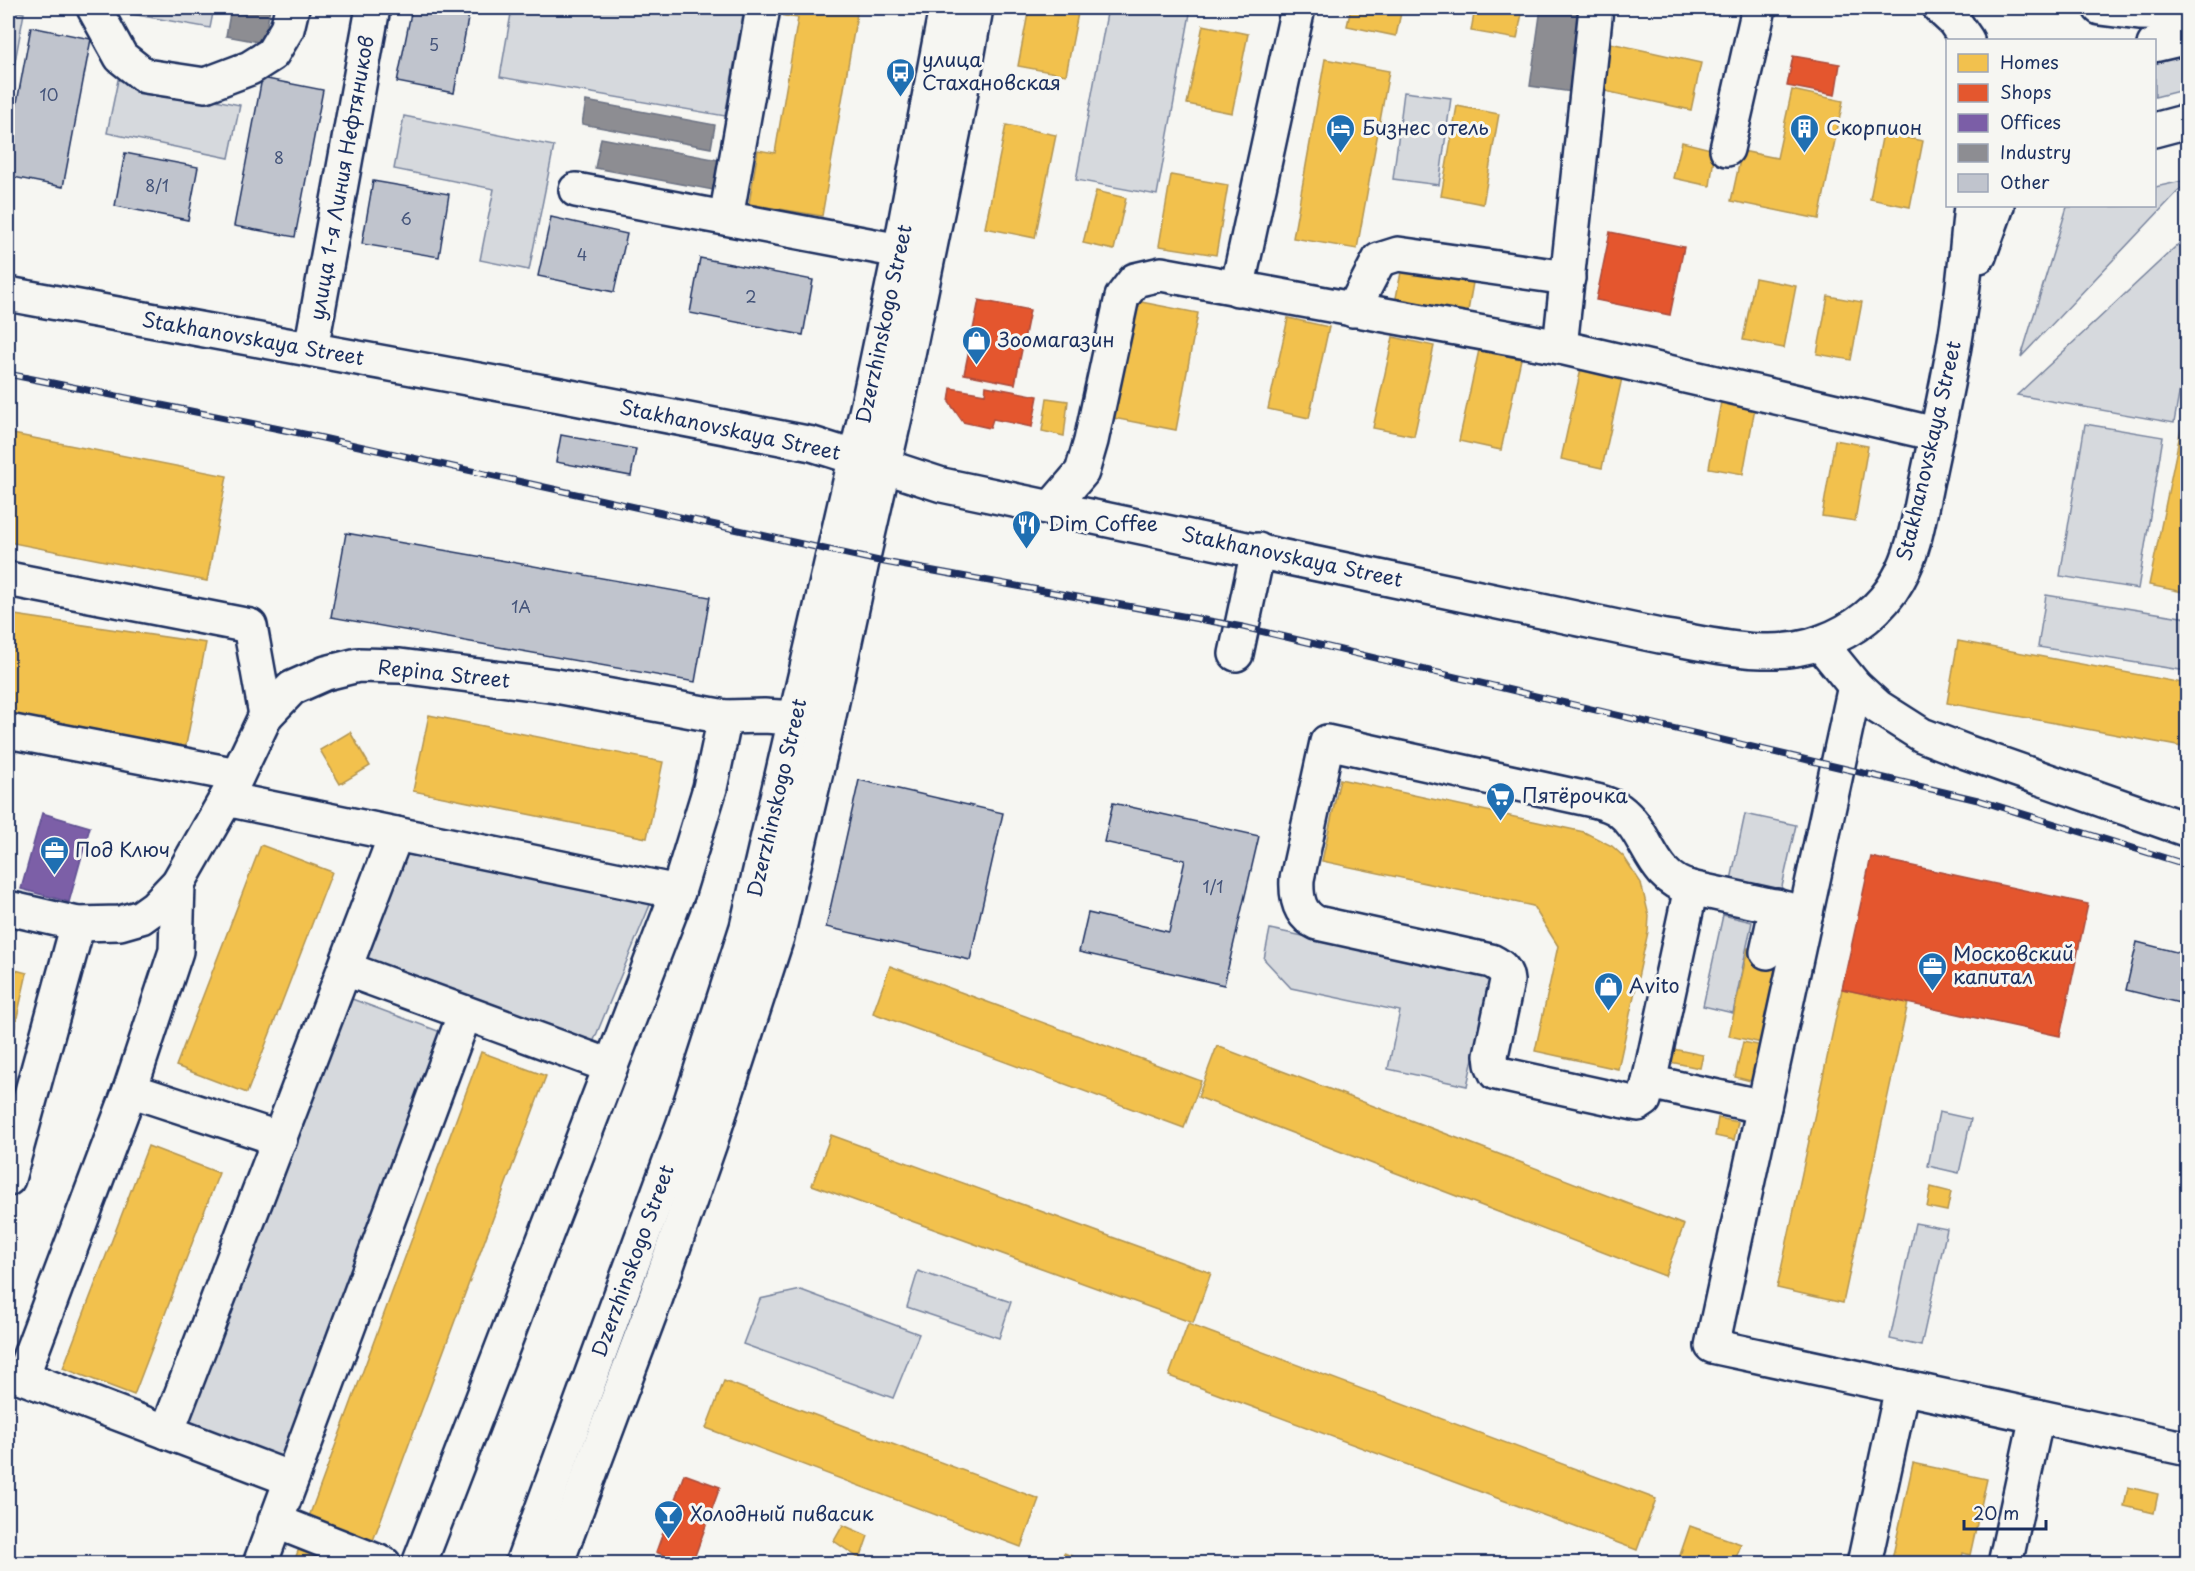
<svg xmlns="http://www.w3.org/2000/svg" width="2195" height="1571" viewBox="0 0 2195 1571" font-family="'Playpen Sans',sans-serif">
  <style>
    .green { fill: #d6d9dd; stroke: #78849e; stroke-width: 1.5 }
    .homes { fill: #f2c14e; stroke: #b29553; stroke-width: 1.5 }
    .shops { fill: #e4572e; stroke: #a84b3c; stroke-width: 1.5 }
    .offices { fill: #7b5ea7; stroke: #5e5091; stroke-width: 1.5 }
    .industry { fill: #8d8d92; stroke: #6b7182; stroke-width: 1.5 }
    .building { fill: #c0c4cd; stroke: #1b2f5e; stroke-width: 1.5 }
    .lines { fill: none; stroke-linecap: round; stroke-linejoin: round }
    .minor-casing { stroke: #1b2f5e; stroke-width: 38 }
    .major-casing { stroke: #1b2f5e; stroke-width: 38 }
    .minor { stroke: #f6f6f2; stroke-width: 33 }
    .major { stroke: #f6f6f2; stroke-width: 33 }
    .rail-casing { stroke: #1b2f5e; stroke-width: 7 }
    .rail { stroke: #f6f6f2; stroke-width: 4.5; stroke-dasharray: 14; stroke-linecap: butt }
    .labels { text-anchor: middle; stroke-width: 6; stroke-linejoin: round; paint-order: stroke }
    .number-label { font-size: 16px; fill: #44547a }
    .poi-label { font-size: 20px; fill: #1b2f5e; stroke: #f6f6f2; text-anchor: start }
    .street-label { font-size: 20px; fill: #1b2f5e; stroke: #f6f6f2 }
  </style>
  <rect width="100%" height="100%" fill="#f6f6f2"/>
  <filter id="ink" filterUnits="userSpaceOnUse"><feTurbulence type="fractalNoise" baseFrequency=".0167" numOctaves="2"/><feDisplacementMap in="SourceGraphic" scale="12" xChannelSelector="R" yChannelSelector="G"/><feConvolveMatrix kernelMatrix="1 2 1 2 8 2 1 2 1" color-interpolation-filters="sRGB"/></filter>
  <g filter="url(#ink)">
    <g class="green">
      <path d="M 104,8 L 214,8 L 210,28 L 104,9 Z"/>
      <path d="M 512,8 L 744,8 L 725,116 L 500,77 Z"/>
      <path d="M 1108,8 L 1191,8 L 1157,195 L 1076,180 Z"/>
      <path d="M 8,10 L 24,13 L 8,99 Z"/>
      <path d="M 2187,55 L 2187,89 L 2155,97 L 2155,63 Z"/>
      <path d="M 118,80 L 240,105 L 229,158 L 107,133 Z"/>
      <path d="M 1404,92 L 1451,98 L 1439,185 L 1393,179 Z"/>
      <path d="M 404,116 L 554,146 L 529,270 L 480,260 L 494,189 L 394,169 Z"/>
      <path d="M 2187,180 L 2187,182 L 2021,357 L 2067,207 L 2154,206 L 2155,187 Z"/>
      <path d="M 2187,236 L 2187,348 L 2174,423 L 2017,395 Z"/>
      <path d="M 2085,424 L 2163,437 L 2138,589 L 2060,576 Z"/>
      <path d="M 2046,595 L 2187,618 L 2187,671 L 2038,647 Z"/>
      <path d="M 1745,814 L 1796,825 L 1781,891 L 1731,880 Z"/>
      <path d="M 407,854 L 652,900 L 592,1045 L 365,960 Z"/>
      <path d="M 1723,915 L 1752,922 L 1733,1013 L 1703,1006 Z"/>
      <path d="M 1270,929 L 1491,976 L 1467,1086 L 1388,1069 L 1400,1011 L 1291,988 L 1264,959 Z"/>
      <path d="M 336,993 L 446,1034 L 284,1459 L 184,1421 Z"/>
      <path d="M 1939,1112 L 1971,1119 L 1959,1173 L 1928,1166 Z"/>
      <path d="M 1915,1223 L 1947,1229 L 1921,1346 L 1890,1339 Z"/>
      <path d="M 918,1271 L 1011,1302 L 999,1338 L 907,1307 Z"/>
      <path d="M 801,1290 L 919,1334 L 893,1398 L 743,1344 L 760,1299 Z"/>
    </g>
    <g class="homes">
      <path d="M 786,8 L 858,8 L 822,216 L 749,204 L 758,150 L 775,153 L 798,18 L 784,16 Z"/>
      <path d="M 1029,8 L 1079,8 L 1066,75 L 1018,66 Z"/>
      <path d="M 1351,8 L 1402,8 L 1396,36 L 1347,26 Z"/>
      <path d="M 1475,8 L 1523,8 L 1517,39 L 1471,31 Z"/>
      <path d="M 1203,25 L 1248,34 L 1232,113 L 1187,104 Z"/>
      <path d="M 1606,42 L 1701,63 L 1691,110 L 1596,89 Z"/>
      <path d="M 1325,59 L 1389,71 L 1357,249 L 1293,238 Z"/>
      <path d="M 1792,90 L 1843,101 L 1819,219 L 1731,201 L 1742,151 L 1777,158 Z"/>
      <path d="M 1457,106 L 1499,114 L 1483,204 L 1441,196 Z"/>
      <path d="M 1006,125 L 1056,135 L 1035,238 L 985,228 Z"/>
      <path d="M 1883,133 L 1923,141 L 1910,207 L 1870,199 Z"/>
      <path d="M 1682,142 L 1715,150 L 1710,186 L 1673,178 Z"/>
      <path d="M 1171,175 L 1228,185 L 1216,255 L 1159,246 Z"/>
      <path d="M 1096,191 L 1126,198 L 1114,250 L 1083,243 Z"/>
      <path d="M 1403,262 L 1474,277 L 1467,317 L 1395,303 Z"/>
      <path d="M 1755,278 L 1796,286 L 1784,348 L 1743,340 Z"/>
      <path d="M 1828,296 L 1862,302 L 1851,360 L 1817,354 Z"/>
      <path d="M 1136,301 L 1198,313 L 1176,430 L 1113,418 Z"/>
      <path d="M 1288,318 L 1329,327 L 1309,418 L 1268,409 Z"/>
      <path d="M 1393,337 L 1434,346 L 1414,436 L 1373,428 Z"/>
      <path d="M 1479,350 L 1521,359 L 1501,450 L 1459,441 Z"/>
      <path d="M 1581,369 L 1622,378 L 1602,468 L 1561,459 Z"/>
      <path d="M 2188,395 L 2188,593 L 2149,585 Z"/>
      <path d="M 1722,396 L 1756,402 L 1743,474 L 1709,468 Z"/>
      <path d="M 1047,398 L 1068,401 L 1064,436 L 1042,431 Z"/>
      <path d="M 8,433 L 227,476 L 207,581 L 8,542 Z"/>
      <path d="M 1835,440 L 1868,446 L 1855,521 L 1822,516 Z"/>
      <path d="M 8,614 L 206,643 L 185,750 L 8,714 Z"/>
      <path d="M 1958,641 L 2188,684 L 2188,748 L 1947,703 Z"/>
      <path d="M 429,715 L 663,762 L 647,838 L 413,791 Z"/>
      <path d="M 350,732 L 370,766 L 340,784 L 320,750 Z"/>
      <path d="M 1340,779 L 1584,832 L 1612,846 L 1624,857 L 1641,883 L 1649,916 L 1648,932 L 1618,1069 L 1535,1051 L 1558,946 L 1533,906 L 1322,861 Z"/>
      <path d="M 261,845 L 332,872 L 247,1093 L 176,1066 Z"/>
      <path d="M 1748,948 L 1786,956 L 1767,1044 L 1729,1036 Z"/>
      <path d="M 890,966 L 1201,1081 L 1184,1128 L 873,1013 Z"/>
      <path d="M 8,968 L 27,973 L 8,1057 Z"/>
      <path d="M 1842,989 L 1908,1003 L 1843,1303 L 1777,1288 Z"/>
      <path d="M 1743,1042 L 1763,1046 L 1755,1082 L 1735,1077 Z"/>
      <path d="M 1217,1046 L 1684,1225 L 1665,1276 L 1198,1097 Z"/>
      <path d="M 1668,1048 L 1703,1055 L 1700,1068 L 1665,1061 Z"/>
      <path d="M 481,1052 L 546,1076 L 371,1546 L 307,1522 Z"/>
      <path d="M 1718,1118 L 1738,1122 L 1734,1140 L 1715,1136 Z"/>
      <path d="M 831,1135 L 1211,1273 L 1193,1323 L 812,1185 Z"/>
      <path d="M 148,1146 L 219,1173 L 134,1395 L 63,1368 Z"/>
      <path d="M 1931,1187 L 1951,1192 L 1947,1211 L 1927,1207 Z"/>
      <path d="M 1188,1324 L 1656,1499 L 1637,1550 L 1169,1376 Z"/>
      <path d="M 724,1381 L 1039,1499 L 1021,1547 L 706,1428 Z"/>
      <path d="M 1913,1463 L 1987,1479 L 1970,1555 L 1963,1553 L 1961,1564 L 1891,1564 Z"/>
      <path d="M 2128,1487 L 2158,1494 L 2154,1513 L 2124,1506 Z"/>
      <path d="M 843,1525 L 868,1536 L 860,1559 L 834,1541 Z"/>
      <path d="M 1690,1526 L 1741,1544 L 1734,1564 L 1677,1564 Z"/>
      <path d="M 300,1546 L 347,1564 L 293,1564 Z"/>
      <path d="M 1064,1553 L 1093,1564 L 1060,1564 Z"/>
    </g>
    <g class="shops">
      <path d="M 1793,56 L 1840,64 L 1835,95 L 1787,86 Z"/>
      <path d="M 1610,232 L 1684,247 L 1670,315 L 1596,300 Z"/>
      <path d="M 979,300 L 1030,310 L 1015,384 L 964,374 Z"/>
      <path d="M 986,386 L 1038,396 L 1032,427 L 993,419 L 990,428 L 963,422 L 949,402 L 951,388 L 985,394 Z"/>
      <path d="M 1871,857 L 2088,904 L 2060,1036 L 1842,989 Z"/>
      <path d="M 684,1474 L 720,1487 L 692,1564 L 686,1564 L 656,1552 Z"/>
    </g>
    <path class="offices" d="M 42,813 L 90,827 L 69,902 L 21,889 Z"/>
    <g class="industry">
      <path d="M 231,8 L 270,8 L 264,43 L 226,36 Z"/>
      <path d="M 1541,8 L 1591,8 L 1579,93 L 1530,86 Z"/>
      <path d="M 586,101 L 715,125 L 711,148 L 582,124 Z"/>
      <path d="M 601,138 L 719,160 L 713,190 L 595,168 Z"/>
    </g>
    <g class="building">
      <path d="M 412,8 L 470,8 L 454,93 L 397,82 Z"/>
      <path d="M 31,27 L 91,39 L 63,187 L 8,176 L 8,151 Z"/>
      <path d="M 262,78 L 323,90 L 295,237 L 234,226 Z"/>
      <path d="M 125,153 L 198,167 L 188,220 L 115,206 Z"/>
      <path d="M 373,181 L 449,194 L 439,257 L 362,244 Z"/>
      <path d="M 551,217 L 627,234 L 614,292 L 538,276 Z"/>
      <path d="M 700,258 L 813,280 L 803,335 L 690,313 Z"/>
      <path d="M 561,435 L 636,449 L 631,476 L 556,462 Z"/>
      <path d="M 346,533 L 710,597 L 695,682 L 331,617 Z"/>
      <path d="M 859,780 L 1003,813 L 970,960 L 826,927 Z"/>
      <path d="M 1113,803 L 1259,836 L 1224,985 L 1079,952 L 1088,913 L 1169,932 L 1185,860 L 1104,842 Z"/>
      <path d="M 2137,942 L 2188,955 L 2188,1005 L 2126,990 Z"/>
    </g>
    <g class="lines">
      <defs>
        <g id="minor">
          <path d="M 94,8 L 121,57 L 145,76 L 205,85 L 250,68 L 272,54 L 287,29 L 292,8"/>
          <path d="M 1727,149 L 1759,8"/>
          <path d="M 576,190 L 900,251"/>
          <path d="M 726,218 L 763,8"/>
          <path d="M 1237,289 L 1298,8"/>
          <path d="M 8,294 L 560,395 L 812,444 L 882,466"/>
          <path d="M 1353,310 L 1379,260 L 1398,254 L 1568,278"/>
          <path d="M 1560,347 L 1596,8"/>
          <path d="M 311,349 L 373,8"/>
          <path d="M 1052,507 L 1082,472 L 1091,441 L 1122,297 L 1135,280 L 1161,274 L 1560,347 L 1936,434"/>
          <path d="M 8,579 L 250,626 L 266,715"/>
          <path d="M 1820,643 L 1855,686 L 1878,707 L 1922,735 L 1966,752 L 2188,830"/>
          <path d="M 1236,654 L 1258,550"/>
          <path d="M 1855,686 L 1712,1346 L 2188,1449"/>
          <path d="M 8,731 L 237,775"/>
          <path d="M 226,799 L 678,892"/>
          <path d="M 178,883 L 176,951 L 130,1090 L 22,1377 L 291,1479"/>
          <path d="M 8,908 L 78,924 L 120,923 L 141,917 L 155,907 L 178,883 L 226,799 L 266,715 L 292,688 L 326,673 L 358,665 L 400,666 L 556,686 L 725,717 L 764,716 L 795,718"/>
          <path d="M 1767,952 L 1777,906"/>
          <path d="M 346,969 L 610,1066"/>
          <path d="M 1649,1082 L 1644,1100 L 1638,1104 L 1496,1073 L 1492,1064 L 1491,1055 L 1507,981 C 1506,970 1501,966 1491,961 L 1317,923 C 1299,915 1296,898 1297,879 L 1327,742 L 1597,801 C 1604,803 1613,806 1619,810 C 1650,833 1649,878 1691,888"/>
          <path d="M 130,1090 L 280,1139"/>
          <path d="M 1764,1107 L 1649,1082 L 1691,888 L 1806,913"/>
          <path d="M 8,1179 L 78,924"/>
          <path d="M 167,1432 L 396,834"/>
          <path d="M 275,1521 L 384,1564"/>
          <path d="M 260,1564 L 465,1013"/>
          <path d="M 419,1564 L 678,892 L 710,788 L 725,717"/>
          <path d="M 1864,1564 L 1902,1387"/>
          <path d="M 2005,1564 L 2037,1416"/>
        </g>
        <g id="major">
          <path d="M 1940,8 L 1954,21 L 1967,40"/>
          <path d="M 2100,8 L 2139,13 L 2188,14"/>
          <path d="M 2154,45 L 2188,37"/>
          <path d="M 2154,130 L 2188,121"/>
          <path d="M 1979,256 L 1997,206"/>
          <path d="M 884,466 L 942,485 L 1660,636 C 1711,644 1771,662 1822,642 C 1853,631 1882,609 1898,580 C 1916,549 1920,510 1928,475 C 1939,422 1952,368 1959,314 C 1965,278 1967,242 1971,206"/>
          <path d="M 522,1564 L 684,1123 L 747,927 L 868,404 L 900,251 L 946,8"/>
          <path d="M 556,1564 L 655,1300 L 710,1143 L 777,937 L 827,725 L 863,557 L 897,408 L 955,125 L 976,8"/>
        </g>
      </defs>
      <use href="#minor" class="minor-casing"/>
      <use href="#major" class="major-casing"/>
      <use href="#minor" class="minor"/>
      <use href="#major" class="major"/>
      <defs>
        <path id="rail" d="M 8,374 L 309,435 L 879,561 L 1243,627 L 1978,800 L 2188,865"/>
      </defs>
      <use href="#rail" class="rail-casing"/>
      <use href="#rail" class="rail"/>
    </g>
  </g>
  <defs>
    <symbol id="bus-pin" viewBox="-11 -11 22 30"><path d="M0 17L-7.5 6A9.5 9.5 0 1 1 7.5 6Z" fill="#1f6fb2" stroke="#f6f6f2"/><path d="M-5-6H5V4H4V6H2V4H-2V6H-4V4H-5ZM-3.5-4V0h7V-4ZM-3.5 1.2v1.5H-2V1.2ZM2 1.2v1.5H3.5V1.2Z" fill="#fff"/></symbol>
    <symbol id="hotel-pin" viewBox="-11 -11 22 30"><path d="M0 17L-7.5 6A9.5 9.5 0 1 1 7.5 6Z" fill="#1f6fb2" stroke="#f6f6f2"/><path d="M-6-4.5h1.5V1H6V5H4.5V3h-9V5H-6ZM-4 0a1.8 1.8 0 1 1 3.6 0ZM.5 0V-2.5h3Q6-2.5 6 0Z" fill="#fff"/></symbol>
    <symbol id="building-pin" viewBox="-11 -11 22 30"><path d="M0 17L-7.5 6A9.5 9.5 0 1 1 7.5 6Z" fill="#1f6fb2" stroke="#f6f6f2"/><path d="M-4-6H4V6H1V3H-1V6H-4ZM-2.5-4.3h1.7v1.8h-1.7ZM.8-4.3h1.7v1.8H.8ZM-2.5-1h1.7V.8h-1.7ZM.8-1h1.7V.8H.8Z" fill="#fff"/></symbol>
    <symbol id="shop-pin" viewBox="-11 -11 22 30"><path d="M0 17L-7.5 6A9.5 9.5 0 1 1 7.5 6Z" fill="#1f6fb2" stroke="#f6f6f2"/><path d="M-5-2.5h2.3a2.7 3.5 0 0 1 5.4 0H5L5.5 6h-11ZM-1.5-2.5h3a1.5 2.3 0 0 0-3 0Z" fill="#fff"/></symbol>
    <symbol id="restaurant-pin" viewBox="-11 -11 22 30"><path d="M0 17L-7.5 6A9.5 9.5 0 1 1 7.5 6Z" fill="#1f6fb2" stroke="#f6f6f2"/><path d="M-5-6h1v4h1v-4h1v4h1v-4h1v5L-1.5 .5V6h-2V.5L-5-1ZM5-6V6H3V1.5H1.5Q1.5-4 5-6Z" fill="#fff"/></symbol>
    <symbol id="supermarket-pin" viewBox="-11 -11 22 30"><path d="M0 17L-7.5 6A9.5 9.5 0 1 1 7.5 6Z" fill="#1f6fb2" stroke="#f6f6f2"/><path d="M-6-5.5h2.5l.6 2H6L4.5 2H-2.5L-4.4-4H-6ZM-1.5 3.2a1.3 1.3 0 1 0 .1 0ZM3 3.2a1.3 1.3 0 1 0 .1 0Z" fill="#fff"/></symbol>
    <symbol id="office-pin" viewBox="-11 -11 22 30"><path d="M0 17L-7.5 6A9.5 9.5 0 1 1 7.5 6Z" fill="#1f6fb2" stroke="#f6f6f2"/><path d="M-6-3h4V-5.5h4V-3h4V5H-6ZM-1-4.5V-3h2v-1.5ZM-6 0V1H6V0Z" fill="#fff"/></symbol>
    <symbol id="bar-pin" viewBox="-11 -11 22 30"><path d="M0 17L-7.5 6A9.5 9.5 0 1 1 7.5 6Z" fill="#1f6fb2" stroke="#f6f6f2"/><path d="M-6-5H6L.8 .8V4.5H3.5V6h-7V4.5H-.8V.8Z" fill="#fff"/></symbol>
  </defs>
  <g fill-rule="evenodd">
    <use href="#bus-pin" x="884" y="56" width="33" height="45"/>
    <use href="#hotel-pin" x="1324" y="112" width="33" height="45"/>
    <use href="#building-pin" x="1788" y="112" width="33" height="45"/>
    <use href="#shop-pin" x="960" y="324" width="33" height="45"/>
    <use href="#restaurant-pin" x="1010" y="508" width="33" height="45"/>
    <use href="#supermarket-pin" x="1484" y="780" width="33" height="45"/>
    <use href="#office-pin" x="38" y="834" width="33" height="45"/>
    <use href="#office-pin" x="1916" y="950" width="33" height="45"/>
    <use href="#shop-pin" x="1592" y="970" width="33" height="45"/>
    <use href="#bar-pin" x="652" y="1498" width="33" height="45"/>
  </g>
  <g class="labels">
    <g class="number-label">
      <text x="434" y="51">5</text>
      <text x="49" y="101">10</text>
      <text x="279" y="164">8</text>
      <text x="157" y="192">8/1</text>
      <text x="406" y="225">6</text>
      <text x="582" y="261">4</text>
      <text x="751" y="303">2</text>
      <text x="521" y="613">1А</text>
      <text x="1213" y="893">1/1</text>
    </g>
    <g class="poi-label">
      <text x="922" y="67">улица<tspan x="922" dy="23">Стахановская</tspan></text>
      <text x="1362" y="135">Бизнес отель</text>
      <text x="1826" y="135">Скорпион</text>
      <text x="998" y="347">Зоомагазин</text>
      <text x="1048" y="531">Dim Coffee</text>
      <text x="1522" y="803">Пятёрочка</text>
      <text x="75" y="857">Под Ключ</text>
      <text x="1953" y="961">Московский<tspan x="1953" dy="23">капитал</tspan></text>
      <text x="1629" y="993">Avito</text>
      <text x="690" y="1521">Холодный пивасик</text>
    </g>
    <g class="street-label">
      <text transform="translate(342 178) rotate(-80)" y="7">улица 1-я Линия Нефтяников</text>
      <text transform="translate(884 324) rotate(-78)" y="7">Dzerzhinskogo Street</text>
      <text transform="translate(253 339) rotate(10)" y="7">Stakhanovskaya Street</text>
      <text transform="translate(730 430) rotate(12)" y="7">Stakhanovskaya Street</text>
      <text transform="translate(1929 451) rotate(-77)" y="7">Stakhanovskaya Street</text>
      <text transform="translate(1292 557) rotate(12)" y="7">Stakhanovskaya Street</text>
      <text transform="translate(444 674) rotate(6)" y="7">Repina Street</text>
      <text transform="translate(777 798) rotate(-77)" y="7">Dzerzhinskogo Street</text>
      <text transform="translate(633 1261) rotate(-70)" y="7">Dzerzhinskogo Street</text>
    </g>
  </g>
  <rect width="2195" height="1571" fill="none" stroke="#f6f6f2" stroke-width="30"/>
  <rect x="15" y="15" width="2165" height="1541" fill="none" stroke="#1b2f5e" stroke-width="2" filter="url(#ink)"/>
  <rect x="1946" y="39" width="210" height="168" fill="#f6f6f2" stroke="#9ea6b7" stroke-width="1.5"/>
  <rect x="1958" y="54" width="30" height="18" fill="#f2c14e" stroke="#9ea6b7" stroke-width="1.5"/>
  <text x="2000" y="69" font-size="18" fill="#1b2f5e">Homes</text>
  <rect x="1958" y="84" width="30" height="18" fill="#e4572e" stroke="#9ea6b7" stroke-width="1.5"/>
  <text x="2000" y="99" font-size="18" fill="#1b2f5e">Shops</text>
  <rect x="1958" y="114" width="30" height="18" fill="#7b5ea7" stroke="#9ea6b7" stroke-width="1.5"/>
  <text x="2000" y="129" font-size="18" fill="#1b2f5e">Offices</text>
  <rect x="1958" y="144" width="30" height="18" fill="#8d8d92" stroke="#9ea6b7" stroke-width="1.5"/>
  <text x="2000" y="159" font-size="18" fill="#1b2f5e">Industry</text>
  <rect x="1958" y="174" width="30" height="18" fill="#c0c4cd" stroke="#9ea6b7" stroke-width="1.5"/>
  <text x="2000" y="189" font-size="18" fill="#1b2f5e">Other</text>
  <path d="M1964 1520v9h82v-9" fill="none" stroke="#1b2f5e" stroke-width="3"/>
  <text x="1973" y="1520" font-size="18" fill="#1b2f5e" stroke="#f6f6f2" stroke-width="4.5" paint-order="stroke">20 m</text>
</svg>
